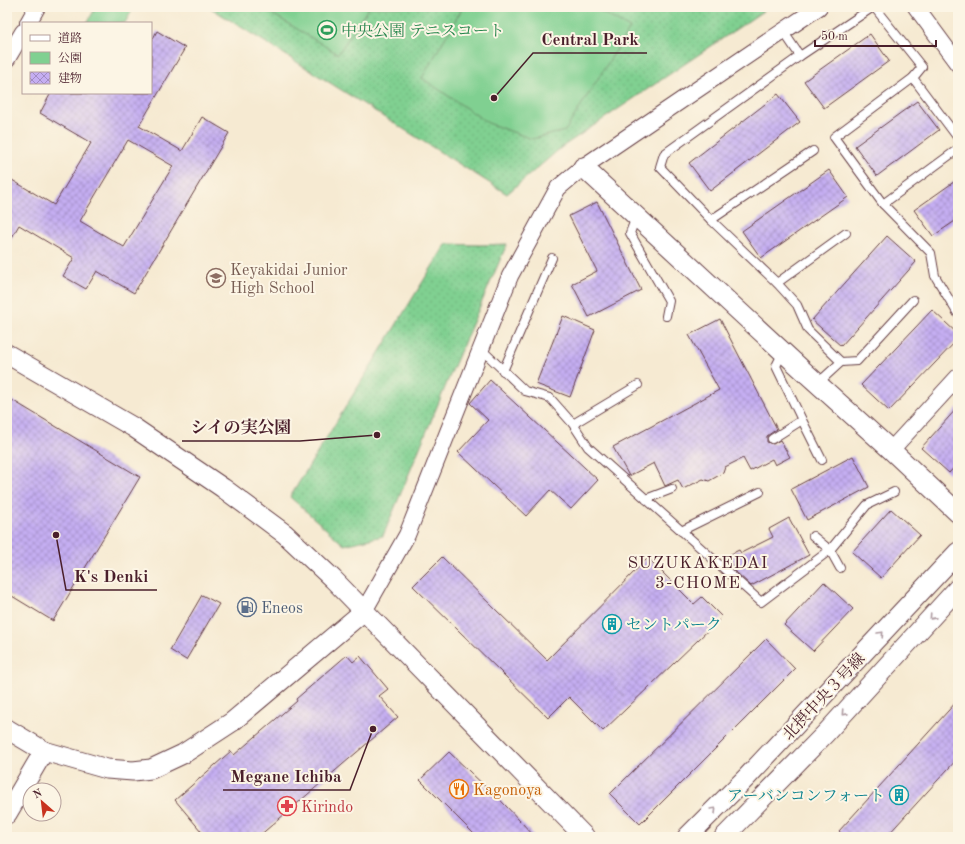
<svg xmlns="http://www.w3.org/2000/svg" width="965" height="844" viewBox="0 0 965 844" font-family="'Old Standard TT','Noto Serif JP',serif">
  <style>
    .green { fill: url(#green-dots); stroke: #65785e }
    .pitch { fill: #80d091; stroke: #65785e }
    .building { fill: url(#building-cross-hatch); fill-rule: evenodd }
    .lines { fill: none; stroke-linecap: round; stroke-linejoin: round }
    .service-casing { stroke: #643d44; stroke-width: 10 }
    .minor-casing { stroke: #643d44; stroke-width: 18 }
    .tertiary-casing { stroke: #643d44; stroke-width: 21 }
    .service { stroke: #fff; stroke-width: 8 }
    .minor { stroke: #fff; stroke-width: 16 }
    .tertiary { stroke: #fff; stroke-width: 19 }
    .oneway { stroke: #ae9aa0 }
    .labels { text-anchor: middle; stroke-width: 4; stroke-linejoin: round; paint-order: stroke }
    .leisure-label { font-size: 16px; fill: #27864d; stroke: #fcf5e5; text-anchor: start }
    .education-label { font-size: 16px; fill: #785e54; stroke: #fcf5e5; text-anchor: start }
    .service-label { font-size: 16px; fill: #4e5e75; stroke: #fcf5e5; text-anchor: start }
    .culture-label { font-size: 16px; fill: #0d838f; stroke: #fcf5e5; text-anchor: start }
    .street-label { font-size: 16px; fill: #4a1f2b; stroke: #fcf5e5 }
    .food-label { font-size: 16px; fill: #c56008; stroke: #fcf5e5; text-anchor: start }
    .health-label { font-size: 16px; fill: #be3a42; stroke: #fcf5e5; text-anchor: start }
    .neighbourhood-label { font-size: 17px; letter-spacing: 1px; fill: #4a1f2b; stroke: #fcf5e5 }
    .leader { fill: none; stroke: #4a1f2b; stroke-width: 1.5 }
    .callout-dot { fill: #4a1f2b; stroke: #fcf5e5; stroke-width: 1.5 }
    .callout-label { font-size: 17px; text-anchor: middle; font-weight: bold; fill: #4a1f2b; stroke: #fcf5e5; stroke-width: 4; stroke-linejoin: round; paint-order: stroke }
  </style>
  <defs>
    <pattern id="green-dots" width="8" height="8" patternUnits="userSpaceOnUse"><rect width="8" height="8" fill="#80d091"/><path d="M2 2h.1M6 6h.1" fill="none" stroke="#70b27d" stroke-width="1.8" stroke-linecap="round"/></pattern>
    <pattern id="building-cross-hatch" width="8" height="8" patternUnits="userSpaceOnUse"><rect width="8" height="8" fill="#c5aef2"/><path d="M0 0l8 8M0 8l8-8" fill="none" stroke="#a28dc4"/></pattern>
  </defs>
  <rect width="100%" height="100%" fill="#fcf5e5"/>
  <filter id="ink" filterUnits="userSpaceOnUse"><feTurbulence type="fractalNoise" baseFrequency=".025" numOctaves="2"/><feDisplacementMap in="SourceGraphic" scale="8" xChannelSelector="R" yChannelSelector="G"/><feConvolveMatrix kernelMatrix="1 2 1 2 8 2 1 2 1" color-interpolation-filters="sRGB"/></filter>
  <filter id="wash" filterUnits="userSpaceOnUse"><feTurbulence type="fractalNoise" baseFrequency=".012" numOctaves="4" result="noise"/><feDisplacementMap in="SourceGraphic" scale="16" xChannelSelector="R" yChannelSelector="G"/><feGaussianBlur stdDeviation="0.9" result="paint"/><feColorMatrix in="noise" values="0 0 0 0 0 0 0 0 0 0 0 0 0 0 0 0 0 1.4 0 .05"/><feComposite in="paint" operator="in"/></filter>
  <g filter="url(#wash)">
    <rect width="100%" height="100%" fill="#f6ead2"/>
    <g class="green">
      <path d="M 209,7 L 769,7 L 562,147 L 507,194 Z"/>
      <path d="M 446,244 L 480,245 L 507,244 L 451,373 L 383,536 L 344,545 L 290,497 Z"/>
    </g>
    <g class="pitch">
      <path d="M 96,7 L 134,7 L 125,23 L 87,23 Z"/>
      <path d="M 261,7 L 369,7 L 338,54 Z"/>
      <path d="M 463,7 L 592,7 L 630,28 L 565,131 L 532,139 L 488,123 L 422,78 Z"/>
    </g>
    <g id="blocks">
      <g class="building">
        <path d="M 157,31 L 185,48 L 139,126 L 182,151 L 202,117 L 229,133 L 134,293 L 97,271 L 86,289 L 63,276 L 74,258 L 19,225 L 7,246 L 7,177 L 54,205 L 91,143 L 40,113 L 51,93 L 151,93 L 151,42 ZM 128,140 L 173,166 L 124,247 L 80,221 Z"/>
        <path d="M 870,34 L 889,61 L 824,108 L 804,81 Z"/>
        <path d="M 778,94 L 800,122 L 710,191 L 689,163 Z"/>
        <path d="M 917,101 L 939,130 L 877,176 L 855,146 Z"/>
        <path d="M 829,170 L 848,197 L 761,258 L 742,231 Z"/>
        <path d="M 958,179 L 958,219 L 933,236 L 914,210 Z"/>
        <path d="M 597,202 L 641,290 L 589,317 L 572,284 L 597,271 L 569,216 Z"/>
        <path d="M 887,236 L 916,262 L 841,346 L 812,320 Z"/>
        <path d="M 932,310 L 958,334 L 958,339 L 889,411 L 861,385 Z"/>
        <path d="M 563,316 L 595,330 L 570,397 L 536,384 Z"/>
        <path d="M 720,319 L 777,429 L 767,436 L 767,442 L 773,444 L 780,440 L 790,457 L 775,465 L 772,459 L 750,471 L 743,458 L 725,467 L 723,473 L 709,481 L 703,479 L 683,489 L 678,480 L 665,486 L 654,463 L 629,476 L 613,447 L 719,390 L 689,335 Z"/>
        <path d="M 490,380 L 598,480 L 571,509 L 550,490 L 526,516 L 458,452 L 488,420 L 470,403 Z"/>
        <path d="M 7,397 L 140,477 L 53,621 L 7,593 Z"/>
        <path d="M 958,407 L 958,463 L 949,473 L 921,448 Z"/>
        <path d="M 853,456 L 869,487 L 807,520 L 791,489 Z"/>
        <path d="M 891,509 L 920,535 L 881,578 L 852,552 Z"/>
        <path d="M 789,518 L 809,555 L 751,586 L 736,572 L 727,556 L 739,550 L 741,553 L 773,537 L 769,529 Z"/>
        <path d="M 442,557 L 547,660 L 648,558 L 694,604 L 702,597 L 722,617 L 603,731 L 569,697 L 548,718 L 413,586 Z"/>
        <path d="M 824,582 L 853,609 L 813,651 L 784,625 Z"/>
        <path d="M 202,595 L 219,604 L 186,660 L 170,650 Z"/>
        <path d="M 766,639 L 795,669 L 640,824 L 610,794 Z"/>
        <path d="M 347,655 L 353,662 L 360,656 L 388,689 L 379,696 L 398,717 L 258,837 L 206,837 L 175,800 L 231,751 L 234,755 L 297,701 L 296,699 Z"/>
        <path d="M 958,700 L 958,758 L 886,837 L 845,837 L 839,831 Z"/>
        <path d="M 449,752 L 490,791 L 491,790 L 535,837 L 477,837 L 420,780 Z"/>
      </g>
    </g>
  </g>
  <g filter="url(#ink)">
    <use href="#blocks" fill-opacity="0" stroke="#643d44" stroke-width="1"/>
    <g class="lines">
      <defs>
        <g id="service">
          <path d="M 874,7 L 922,67 L 913,78 L 958,138"/>
          <path d="M 783,31 L 800,56 L 873,7"/>
          <path d="M 800,56 L 664,154 L 660,167 L 711,220 L 777,283 L 797,305 L 808,330 L 841,362 L 817,384"/>
          <path d="M 958,149 L 883,204 L 931,253 L 935,276 L 958,314"/>
          <path d="M 883,204 L 834,137 L 913,78"/>
          <path d="M 636,217 L 630,233 L 669,301 L 666,316"/>
          <path d="M 711,220 L 813,151"/>
          <path d="M 777,283 L 846,233"/>
          <path d="M 481,349 L 525,391 L 550,398 L 573,424 L 588,447 L 761,602 L 830,550 L 867,505 L 894,492"/>
          <path d="M 841,362 L 857,361 L 913,300"/>
          <path d="M 503,371 L 552,258"/>
          <path d="M 802,420 L 822,460"/>
          <path d="M 573,424 L 638,385"/>
          <path d="M 772,439 L 802,420 L 776,366 L 783,352"/>
          <path d="M 646,499 L 672,489"/>
          <path d="M 681,531 L 760,492"/>
          <path d="M 813,536 L 830,550 L 840,568"/>
        </g>
        <g id="minor">
          <path d="M 916,7 L 958,64"/>
          <path d="M 28,23 L 37,7"/>
          <path d="M 7,59 L 23,32"/>
          <path d="M 891,450 L 958,377"/>
          <path d="M 364,611 L 407,535 L 510,276 L 558,188 L 583,167 L 819,7"/>
        </g>
        <g id="tertiary">
          <path d="M 583,167 L 808,375 L 891,450 L 958,513"/>
          <path d="M 7,354 L 133,427 L 223,488 L 285,534 L 333,579 L 585,837"/>
          <path d="M 7,729 L 44,751 L 107,769 L 133,771 L 151,769 L 183,754 L 232,722 L 364,611"/>
          <path d="M 7,814 L 44,751"/>
          <path d="M 687,837 L 746,778 L 958,552"/>
          <path d="M 724,837 L 825,734 L 958,588"/>
        </g>
      </defs>
      <use href="#service" class="service-casing"/>
      <use href="#minor" class="minor-casing"/>
      <use href="#tertiary" class="tertiary-casing"/>
      <use href="#service" class="service"/>
      <use href="#minor" class="minor"/>
      <use href="#tertiary" class="tertiary"/>
    </g>
    <defs><path id="oneway-chevron" d="M-2-3.5L2.5 0L-2 3.5" fill="none" stroke-width="1.6" stroke-linecap="round" stroke-linejoin="round"/></defs>
    <g class="oneway">
      <use href="#oneway-chevron" transform="translate(932 617) rotate(132)"/>
      <use href="#oneway-chevron" transform="translate(881 634) rotate(-47)"/>
      <use href="#oneway-chevron" transform="translate(844 713) rotate(132)"/>
      <use href="#oneway-chevron" transform="translate(714 810) rotate(-45)"/>
    </g>
  </g>
  <defs>
    <symbol id="stadium-ring" viewBox="-11 -11 22 22"><circle r="9.5" fill="#fcf5e5" stroke="#2e9e5b" stroke-width="1.5"/><path d="M0-5a6.5 5 0 1 0 0 10a6.5 5 0 1 0 0-10ZM-3.5-1.8h7v3.6h-7Z" fill="#2e9e5b"/></symbol>
    <symbol id="school-ring" viewBox="-11 -11 22 22"><circle r="9.5" fill="#fcf5e5" stroke="#8d6e63" stroke-width="1.5"/><path d="M0-5L7-2L0 1L-7-2ZM-4 1L0 2.5L4 1V4Q0 6-4 4Z" fill="#8d6e63"/></symbol>
    <symbol id="fuel-ring" viewBox="-11 -11 22 22"><circle r="9.5" fill="#fcf5e5" stroke="#5c6f8a" stroke-width="1.5"/><path d="M-5.5-6h7V0h2V4h1.3V-2.5L3-4.5l.8-.8L6-3V5H2.5V1h-1V6h-7ZM-4.2-4.7v3.2H.2V-4.7Z" fill="#5c6f8a"/></symbol>
    <symbol id="building-ring" viewBox="-11 -11 22 22"><circle r="9.5" fill="#fcf5e5" stroke="#0f9aa8" stroke-width="1.5"/><path d="M-4-6H4V6H1V3H-1V6H-4ZM-2.5-4.3h1.7v1.8h-1.7ZM.8-4.3h1.7v1.8H.8ZM-2.5-1h1.7V.8h-1.7ZM.8-1h1.7V.8H.8Z" fill="#0f9aa8"/></symbol>
    <symbol id="restaurant-ring" viewBox="-11 -11 22 22"><circle r="9.5" fill="#fcf5e5" stroke="#e8710a" stroke-width="1.5"/><path d="M-5-6h1v4h1v-4h1v4h1v-4h1v5L-1.5 .5V6h-2V.5L-5-1ZM5-6V6H3V1.5H1.5Q1.5-4 5-6Z" fill="#e8710a"/></symbol>
    <symbol id="pharmacy-ring" viewBox="-11 -11 22 22"><circle r="9.5" fill="#fcf5e5" stroke="#e0444e" stroke-width="1.5"/><path d="M-2-6h4v4h4v4h-4v4h-4v-4h-4v-4h4Z" fill="#e0444e"/></symbol>
  </defs>
  <g fill-rule="evenodd">
    <use href="#stadium-ring" x="316" y="19" width="22" height="22"/>
    <use href="#school-ring" x="205" y="267" width="22" height="22"/>
    <use href="#fuel-ring" x="236" y="596" width="22" height="22"/>
    <use href="#building-ring" x="601" y="613" width="22" height="22"/>
    <use href="#restaurant-ring" x="448" y="778" width="22" height="22"/>
    <use href="#building-ring" x="888" y="784" width="22" height="22"/>
    <use href="#pharmacy-ring" x="276" y="795" width="22" height="22"/>
  </g>
  <g class="labels">
    <g class="leisure-label">
      <text x="341" y="36">中央公園 テニスコート</text>
    </g>
    <g class="education-label">
      <text x="230" y="275">Keyakidai Junior<tspan x="230" dy="18">High School</tspan></text>
    </g>
    <g class="service-label">
      <text x="261" y="613">Eneos</text>
    </g>
    <g class="culture-label">
      <text x="626" y="630">セントパーク</text>
      <text x="885" y="801" text-anchor="end">アーバンコンフォート</text>
    </g>
    <g class="street-label">
      <text transform="translate(823 696) rotate(-47)" y="6">北摂中央３号線</text>
    </g>
    <g class="food-label">
      <text x="473" y="795">Kagonoya</text>
    </g>
    <g class="health-label">
      <text x="301" y="812">Kirindo</text>
    </g>
    <g class="neighbourhood-label">
      <text x="698" y="568">SUZUKAKEDAI<tspan x="698" dy="20">3-CHOME</tspan></text>
    </g>
  </g>
  <path class="leader" d="M494 98L533 53H647M377 435L300 441H182M56 535L66 590H157M373 729L350 790H223"/>
  <g class="callout-dot">
    <circle cx="494" cy="98" r="4"/>
    <circle cx="377" cy="435" r="4"/>
    <circle cx="56" cy="535" r="4"/>
    <circle cx="373" cy="729" r="4"/>
  </g>
  <g class="callout-label">
    <text x="590" y="45">Central Park</text>
    <text x="241" y="433">シイの実公園</text>
    <text x="111" y="582">K's Denki</text>
    <text x="286" y="782">Megane Ichiba</text>
  </g>
  <rect width="965" height="844" fill="none" stroke="#fcf5e5" stroke-width="24"/>
  <rect x="22" y="22" width="130" height="72" fill="#fcf5e5" stroke="#b59f9b"/>
  <rect x="30" y="35" width="20" height="6" fill="#ffffff" stroke="#b59f9b"/>
  <text x="58" y="42" font-size="12" fill="#4a1f2b">道路</text>
  <rect x="30" y="52" width="20" height="12" fill="#80d091" stroke="#b59f9b"/>
  <text x="58" y="62" font-size="12" fill="#4a1f2b">公園</text>
  <rect x="30" y="72" width="20" height="12" fill="url(#building-cross-hatch)" stroke="#b59f9b"/>
  <text x="58" y="82" font-size="12" fill="#4a1f2b">建物</text>
  <g transform="translate(42 802) rotate(332)"><circle r="19" fill="#fcf5e5" stroke="#b59f9b"/>
  <path d="M0-3L7 15L0 10L-7 15Z" fill="#c8321e"/>
  <text y="-6" font-size="11" font-weight="bold" text-anchor="middle" fill="#4a1f2b">N</text>
  </g>
  <path d="M815 40v6h121v-6" fill="none" stroke="#4a1f2b" stroke-width="2"/>
  <text x="821" y="40" font-size="12" fill="#4a1f2b" stroke="#fcf5e5" stroke-width="3" paint-order="stroke">50 m</text>
</svg>
